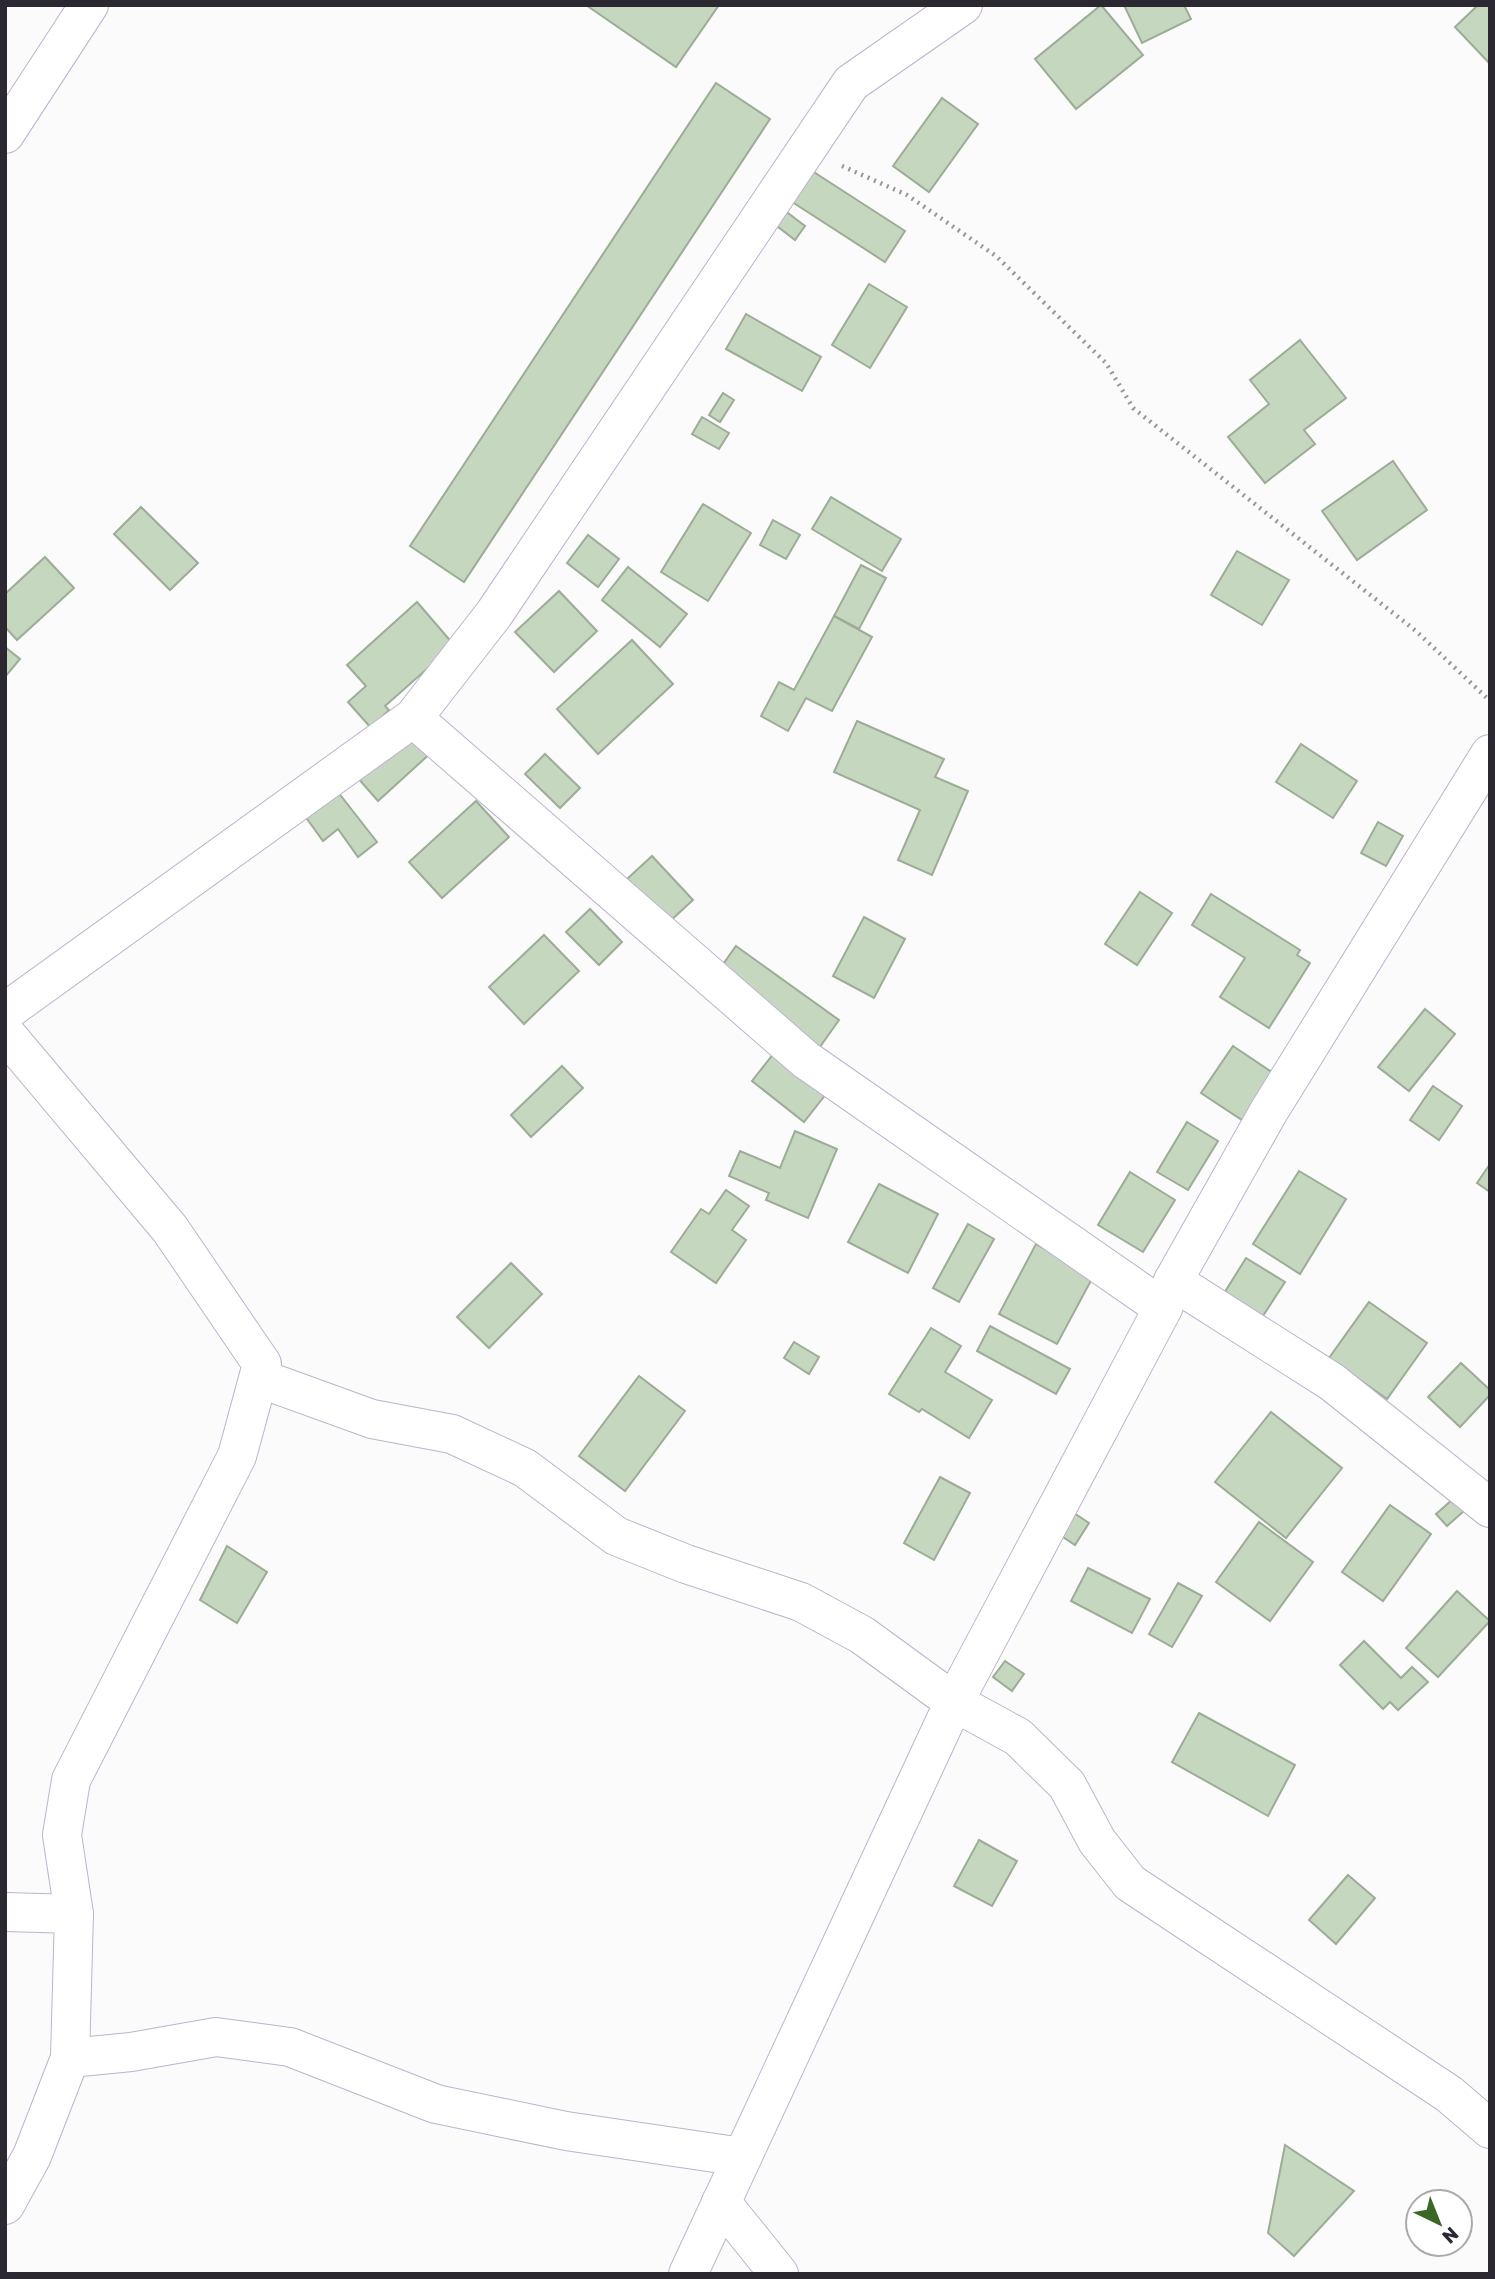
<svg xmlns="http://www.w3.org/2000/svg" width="1495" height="2279" viewBox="0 0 1495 2279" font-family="Rubik,sans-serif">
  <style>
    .building { fill: #c6d7bf; stroke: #9cac96; stroke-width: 2 }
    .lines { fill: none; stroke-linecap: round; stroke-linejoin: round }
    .minor-casing { stroke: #bdb3cd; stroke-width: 40 }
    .path { stroke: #98969b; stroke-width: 4.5; stroke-dasharray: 2 5; stroke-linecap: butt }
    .minor { stroke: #fff; stroke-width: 38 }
  </style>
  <rect width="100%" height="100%" fill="#fbfbfb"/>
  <g class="building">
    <path d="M 586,5 L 719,5 L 676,67 Z"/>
    <path d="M 1101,5 L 1143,55 L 1076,109 L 1035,59 Z"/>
    <path d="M 1124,5 L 1184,5 L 1191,19 L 1142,43 Z"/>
    <path d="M 1478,5 L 1490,5 L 1490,64 L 1455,27 Z"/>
    <path d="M 716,83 L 770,119 L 464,582 L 410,546 Z"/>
    <path d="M 942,98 L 978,124 L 929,192 L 893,166 Z"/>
    <path d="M 806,167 L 905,231 L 885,262 L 786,198 Z"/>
    <path d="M 784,210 L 805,226 L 795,240 L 773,223 Z"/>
    <path d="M 869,284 L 907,307 L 870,368 L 832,345 Z"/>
    <path d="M 746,314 L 821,357 L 802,391 L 726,349 Z"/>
    <path d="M 1300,340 L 1346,398 L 1304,430 L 1315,444 L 1265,483 L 1228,437 L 1269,404 L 1250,380 Z"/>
    <path d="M 723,393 L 734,400 L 720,422 L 709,415 Z"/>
    <path d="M 702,417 L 729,433 L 719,449 L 692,434 Z"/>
    <path d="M 1393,461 L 1427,510 L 1357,560 L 1322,511 Z"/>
    <path d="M 831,497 L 901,539 L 882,571 L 812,529 Z"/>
    <path d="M 703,504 L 751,533 L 708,601 L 661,572 Z"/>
    <path d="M 141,507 L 198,563 L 170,590 L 114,534 Z"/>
    <path d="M 773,520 L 800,535 L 786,559 L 760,545 Z"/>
    <path d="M 588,535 L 619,559 L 598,587 L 567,563 Z"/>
    <path d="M 1237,551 L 1289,580 L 1262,625 L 1211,595 Z"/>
    <path d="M 45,557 L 74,588 L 17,640 L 5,627 L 5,594 Z"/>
    <path d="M 861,565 L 886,578 L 859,629 L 834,616 Z"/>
    <path d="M 628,567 L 687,614 L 660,647 L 602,600 Z"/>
    <path d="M 559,591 L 597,631 L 554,672 L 515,632 Z"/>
    <path d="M 417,602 L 454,645 L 385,706 L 389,710 L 371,728 L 348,702 L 366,686 L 347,665 Z"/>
    <path d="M 834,616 L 872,637 L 832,711 L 806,698 L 788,731 L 761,716 L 779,682 L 794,690 Z"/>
    <path d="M 632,640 L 673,684 L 598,754 L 557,709 Z"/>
    <path d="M 5,647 L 20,659 L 5,677 Z"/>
    <path d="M 857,721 L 944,759 L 935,777 L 968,791 L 932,875 L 898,860 L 920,810 L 834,772 Z"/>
    <path d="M 412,726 L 434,750 L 378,801 L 357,777 Z"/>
    <path d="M 1301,744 L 1357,781 L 1333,818 L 1276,782 Z"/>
    <path d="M 545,754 L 580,788 L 560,808 L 525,774 Z"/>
    <path d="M 334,787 L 377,842 L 358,857 L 338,829 L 323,841 L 302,812 Z"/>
    <path d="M 476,801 L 509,837 L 442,898 L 409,862 Z"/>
    <path d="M 1378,822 L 1403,836 L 1386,866 L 1361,853 Z"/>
    <path d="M 652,856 L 693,900 L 668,923 L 627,879 Z"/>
    <path d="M 1140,892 L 1172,913 L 1137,965 L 1105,944 Z"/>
    <path d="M 1211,894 L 1300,950 L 1297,955 L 1310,963 L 1269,1028 L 1220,997 L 1245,958 L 1192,925 Z"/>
    <path d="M 590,909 L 622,942 L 599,965 L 566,932 Z"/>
    <path d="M 864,917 L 905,939 L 874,998 L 833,976 Z"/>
    <path d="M 544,935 L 579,971 L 524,1024 L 489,987 Z"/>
    <path d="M 736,946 L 839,1020 L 817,1051 L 714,977 Z"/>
    <path d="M 1425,1009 L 1455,1034 L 1409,1091 L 1378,1067 Z"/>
    <path d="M 1233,1046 L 1273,1073 L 1242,1120 L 1201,1093 Z"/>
    <path d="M 774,1053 L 826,1094 L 804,1122 L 752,1081 Z"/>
    <path d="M 562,1066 L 583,1088 L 531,1137 L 511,1115 Z"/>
    <path d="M 1433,1086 L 1462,1106 L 1439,1140 L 1410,1120 Z"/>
    <path d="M 1187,1122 L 1218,1141 L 1188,1190 L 1157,1172 Z"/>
    <path d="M 795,1131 L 837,1149 L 808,1218 L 766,1200 L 769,1193 L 729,1176 L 740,1151 L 780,1168 Z"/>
    <path d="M 1490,1164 L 1490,1192 L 1477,1183 Z"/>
    <path d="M 1299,1171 L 1346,1199 L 1300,1274 L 1253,1244 Z"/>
    <path d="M 1130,1172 L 1175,1200 L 1143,1252 L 1098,1225 Z"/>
    <path d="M 879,1184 L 938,1214 L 908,1273 L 848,1242 Z"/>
    <path d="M 726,1190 L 749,1206 L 732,1230 L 746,1240 L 716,1283 L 671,1252 L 701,1209 L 709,1214 Z"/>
    <path d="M 968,1224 L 994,1239 L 959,1302 L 933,1288 Z"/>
    <path d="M 1036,1244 L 1094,1275 L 1057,1344 L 999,1314 Z"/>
    <path d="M 1246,1258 L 1285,1282 L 1261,1319 L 1223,1295 Z"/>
    <path d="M 511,1263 L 542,1294 L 489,1348 L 457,1317 Z"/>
    <path d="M 1369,1302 L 1427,1343 L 1387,1399 L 1329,1358 Z"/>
    <path d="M 990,1326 L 1070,1369 L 1056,1394 L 977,1351 Z"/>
    <path d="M 931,1328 L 961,1346 L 945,1372 L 992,1400 L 969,1438 L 922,1409 L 919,1412 L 889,1394 Z"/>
    <path d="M 794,1342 L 819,1357 L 809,1374 L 784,1358 Z"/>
    <path d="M 1461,1363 L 1490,1390 L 1490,1395 L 1460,1427 L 1428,1397 Z"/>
    <path d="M 639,1376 L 685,1411 L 625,1491 L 579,1456 Z"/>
    <path d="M 1271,1412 L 1342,1468 L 1286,1538 L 1215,1482 Z"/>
    <path d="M 940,1477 L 970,1493 L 934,1560 L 904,1543 Z"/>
    <path d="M 1453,1499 L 1464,1511 L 1447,1526 L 1436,1514 Z"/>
    <path d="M 1390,1505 L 1431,1534 L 1383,1601 L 1342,1572 Z"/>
    <path d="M 1071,1511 L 1089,1523 L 1075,1545 L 1057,1533 Z"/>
    <path d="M 1259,1522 L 1313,1562 L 1270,1621 L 1216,1582 Z"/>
    <path d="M 227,1546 L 267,1572 L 237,1623 L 200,1600 Z"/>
    <path d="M 1088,1568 L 1150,1599 L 1132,1633 L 1071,1601 Z"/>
    <path d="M 1178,1583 L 1202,1596 L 1172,1647 L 1149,1634 Z"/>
    <path d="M 1457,1591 L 1490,1621 L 1438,1677 L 1406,1648 Z"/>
    <path d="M 1364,1641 L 1401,1678 L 1412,1667 L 1428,1682 L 1398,1710 L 1390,1702 L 1383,1709 L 1340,1665 Z"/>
    <path d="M 1005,1661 L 1024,1674 L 1012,1691 L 993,1677 Z"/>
    <path d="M 1199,1713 L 1295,1765 L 1268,1816 L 1172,1762 Z"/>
    <path d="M 979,1840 L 1017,1861 L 992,1906 L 954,1886 Z"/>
    <path d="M 1348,1875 L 1375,1898 L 1336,1944 L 1309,1920 Z"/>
    <path d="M 1285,2145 L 1354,2191 L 1294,2256 L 1268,2233 Z"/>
  </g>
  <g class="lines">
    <defs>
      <g id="minor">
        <path d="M 5,134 L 89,5"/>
        <path d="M 413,718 L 806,1060 L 1163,1308"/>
        <path d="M 5,1012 L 413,718 L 494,614 L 851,83 L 963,5"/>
        <path d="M 5,1033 L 170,1229 L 262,1364 L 237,1456 L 71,1780 L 62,1835 L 74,1914 L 70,2058 L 32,2156 L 5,2205"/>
        <path d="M 1173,1281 L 1332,1382 L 1490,1508"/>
        <path d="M 259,1378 L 372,1419 L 452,1434 L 525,1468 L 616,1536 L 686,1564 L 801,1602 L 862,1635 L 954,1702 L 1018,1737 L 1067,1785 L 1097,1841 L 1130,1883 L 1449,2094 L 1490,2129"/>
        <path d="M 5,1912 L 74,1914"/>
        <path d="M 70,2058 L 131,2052 L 216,2037 L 290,2047 L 436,2104 L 566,2131 L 742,2157"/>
        <path d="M 721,2202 L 779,2274"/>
        <path d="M 688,2274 L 954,1702 L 1163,1308 L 1173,1281 L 1269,1111 L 1490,754"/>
      </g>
    </defs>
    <use href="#minor" class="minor-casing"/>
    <path class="path" d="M 842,166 L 907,195 L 996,256 L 1106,363 L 1133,408 L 1416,631 L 1490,701"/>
    <use href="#minor" class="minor"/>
  </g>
  <rect width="1495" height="2279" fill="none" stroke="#2c2832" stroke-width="14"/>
  <g transform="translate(1439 2223) rotate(137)"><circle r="33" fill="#ffffff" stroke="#aba9ad" stroke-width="2"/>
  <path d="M0-5L12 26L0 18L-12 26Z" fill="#3b6725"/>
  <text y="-10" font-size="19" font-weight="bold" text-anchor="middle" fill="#2c2832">N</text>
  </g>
</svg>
